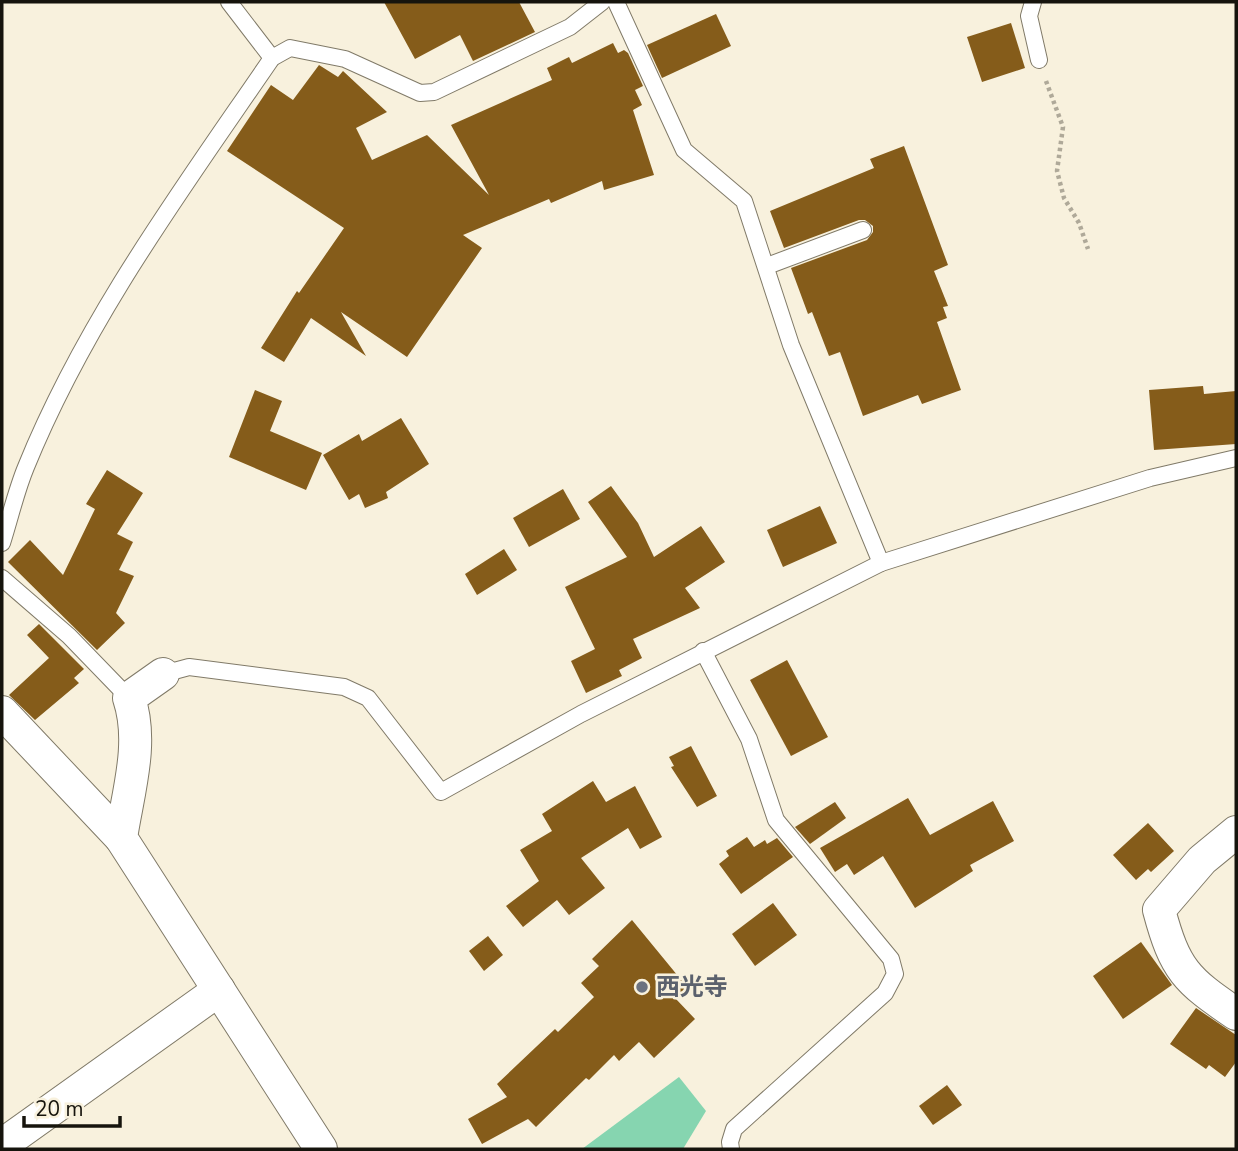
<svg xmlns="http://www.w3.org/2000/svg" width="1238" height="1151" viewBox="0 0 1238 1151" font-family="'Nunito Sans','Noto Sans JP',sans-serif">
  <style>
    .forest { fill: #86d5b0 }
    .building { fill: #855c1a }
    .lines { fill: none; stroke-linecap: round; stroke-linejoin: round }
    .service-casing { stroke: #807a68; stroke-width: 18 }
    .minor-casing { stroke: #807a68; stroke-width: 34 }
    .path { stroke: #afa999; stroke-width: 4.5; stroke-dasharray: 3.5 3.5; stroke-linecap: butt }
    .service { stroke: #fff; stroke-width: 16 }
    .minor { stroke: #fff; stroke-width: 32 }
    .worship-dot { fill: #6b7280; stroke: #f8f1dd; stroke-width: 2.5 }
    .labels { text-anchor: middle; stroke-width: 5; stroke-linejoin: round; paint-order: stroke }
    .worship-label { font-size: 24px; font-weight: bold; fill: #5b616d; stroke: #f8f1dd; text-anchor: start }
  </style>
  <rect width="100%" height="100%" fill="#f8f1dd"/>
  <path class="forest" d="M 679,1077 L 706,1111 L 683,1149 L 582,1149 Z"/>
  <g class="building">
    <path d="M 384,2 L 519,2 L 535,32 L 473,61 L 460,35 L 415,59 Z"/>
    <path d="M 716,14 L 731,46 L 662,78 L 647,45 Z"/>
    <path d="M 1011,23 L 1025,68 L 982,82 L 967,37 Z"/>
    <path d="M 613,43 L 618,53 L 624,50 L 628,53 L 643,86 L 635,90 L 642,105 L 633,110 L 654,175 L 604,190 L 602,181 L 551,203 L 549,199 L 463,235 L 482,248 L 407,357 L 341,312 L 366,356 L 311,318 L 284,362 L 261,348 L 297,291 L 299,293 L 344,228 L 227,151 L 271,85 L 293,100 L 319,65 L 338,77 L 343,71 L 387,112 L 356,128 L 372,160 L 427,135 L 489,195 L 451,125 L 552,80 L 547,68 L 569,57 L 572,63 Z"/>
    <path d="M 904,146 L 948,265 L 934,271 L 948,306 L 943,307 L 947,318 L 937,322 L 961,390 L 922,404 L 918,395 L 863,416 L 840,352 L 829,356 L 812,312 L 808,314 L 791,268 L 867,240 L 873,232 L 873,226 L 865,220 L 859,220 L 784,248 L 770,211 L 874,168 L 870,159 Z"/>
    <path d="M 1203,386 L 1204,394 L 1236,391 L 1236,444 L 1154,450 L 1149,390 Z"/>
    <path d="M 255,390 L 282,401 L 270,431 L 322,453 L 306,490 L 229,457 Z"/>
    <path d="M 401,418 L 429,464 L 386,492 L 388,498 L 365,508 L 359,494 L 349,500 L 323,455 L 359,434 L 362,441 Z"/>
    <path d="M 107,470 L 143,493 L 117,534 L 133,542 L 119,570 L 134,576 L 116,613 L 125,623 L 97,650 L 8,562 L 30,540 L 63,575 L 95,509 L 86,504 Z"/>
    <path d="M 611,486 L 638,523 L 654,557 L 701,526 L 725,562 L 685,588 L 700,608 L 633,639 L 642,658 L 619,670 L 622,676 L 586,693 L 571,661 L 595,649 L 565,587 L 627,557 L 588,502 Z"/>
    <path d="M 563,489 L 580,519 L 529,547 L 513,518 Z"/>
    <path d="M 820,506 L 837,543 L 783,567 L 767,530 Z"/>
    <path d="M 504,549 L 517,570 L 477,595 L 465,574 Z"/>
    <path d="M 39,624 L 84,669 L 74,678 L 79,683 L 35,720 L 9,695 L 49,658 L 27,635 Z"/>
    <path d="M 787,660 L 828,737 L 791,756 L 750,680 Z"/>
    <path d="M 691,746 L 717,796 L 697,807 L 671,767 L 674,766 L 669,757 Z"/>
    <path d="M 593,781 L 606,802 L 635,786 L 662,837 L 640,849 L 628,828 L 581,858 L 605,888 L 569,915 L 557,900 L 523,927 L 506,906 L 539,881 L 520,850 L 552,831 L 542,814 Z"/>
    <path d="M 908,798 L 930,835 L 993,801 L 1014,841 L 970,865 L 973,871 L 915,908 L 883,856 L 854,875 L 847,864 L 835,872 L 820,848 Z"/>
    <path d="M 835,802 L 846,818 L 810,844 L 795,827 Z"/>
    <path d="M 1148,823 L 1174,851 L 1151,872 L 1148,869 L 1136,880 L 1113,855 Z"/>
    <path d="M 747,837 L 754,847 L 765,840 L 767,844 L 777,838 L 793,857 L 741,894 L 719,864 L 729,856 L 726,851 Z"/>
    <path d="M 773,903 L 797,935 L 755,966 L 732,934 Z"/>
    <path d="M 632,920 L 687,987 L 676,999 L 695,1019 L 654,1058 L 639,1042 L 619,1061 L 614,1055 L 589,1080 L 586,1078 L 536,1127 L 528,1119 L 482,1144 L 468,1119 L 507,1097 L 497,1084 L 555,1029 L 558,1032 L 594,997 L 581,983 L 599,966 L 592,959 Z"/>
    <path d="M 488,936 L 503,955 L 484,971 L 469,951 Z"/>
    <path d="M 1141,942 L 1172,985 L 1123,1019 L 1093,976 Z"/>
    <path d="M 1196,1008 L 1236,1035 L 1236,1062 L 1225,1077 L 1209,1065 L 1206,1069 L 1170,1044 Z"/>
    <path d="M 947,1085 L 962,1105 L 933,1125 L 919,1106 Z"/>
  </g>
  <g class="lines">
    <defs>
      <g id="service">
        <path d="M 229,2 L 272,58"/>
        <path d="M 616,2 L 684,150 L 744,201 L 791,345 L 881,563"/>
        <path d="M 1033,2 L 1029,16 L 1039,60"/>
        <path d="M 767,266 L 863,230"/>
        <path d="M 2,543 C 10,518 16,491 26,467 C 86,319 183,188 272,58 L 290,48 L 345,59 L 420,93 L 434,92 L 570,27 L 602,2"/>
        <path d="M 2,578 L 69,636 L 129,698"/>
        <path d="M 703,651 L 749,739 L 776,820 L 891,959 L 895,974 L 885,993 L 734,1129 L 730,1142 L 731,1149"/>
        <path d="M 163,674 L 189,667 L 344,687 L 368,698 L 441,792 L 581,714 L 881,563 L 1150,478 L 1236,458"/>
      </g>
      <g id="minor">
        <path d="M 163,674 L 129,698 C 144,743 128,792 121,838 L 321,1149"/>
        <path d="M 2,712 L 121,838"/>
        <path d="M 1236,832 L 1202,860 L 1159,910 C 1175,970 1186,980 1236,1014"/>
        <path d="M 2,1145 L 219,990"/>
      </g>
    </defs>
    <use href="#service" class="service-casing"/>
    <use href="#minor" class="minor-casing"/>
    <path class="path" d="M 1046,81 L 1063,127 L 1057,171 L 1064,198 L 1079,223 L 1088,249"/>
    <use href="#service" class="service"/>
    <use href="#minor" class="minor"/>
  </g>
  <circle class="worship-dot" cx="642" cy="987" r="7"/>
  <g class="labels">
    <g class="worship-label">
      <text x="656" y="995">西光寺</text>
    </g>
  </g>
  <rect width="1238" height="1151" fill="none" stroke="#16140d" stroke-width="7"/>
  <path d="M24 1116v10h96v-10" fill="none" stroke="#16140d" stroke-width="3.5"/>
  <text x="35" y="1116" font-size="21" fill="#16140d" stroke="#f8f1dd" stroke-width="5" paint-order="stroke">20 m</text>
</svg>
